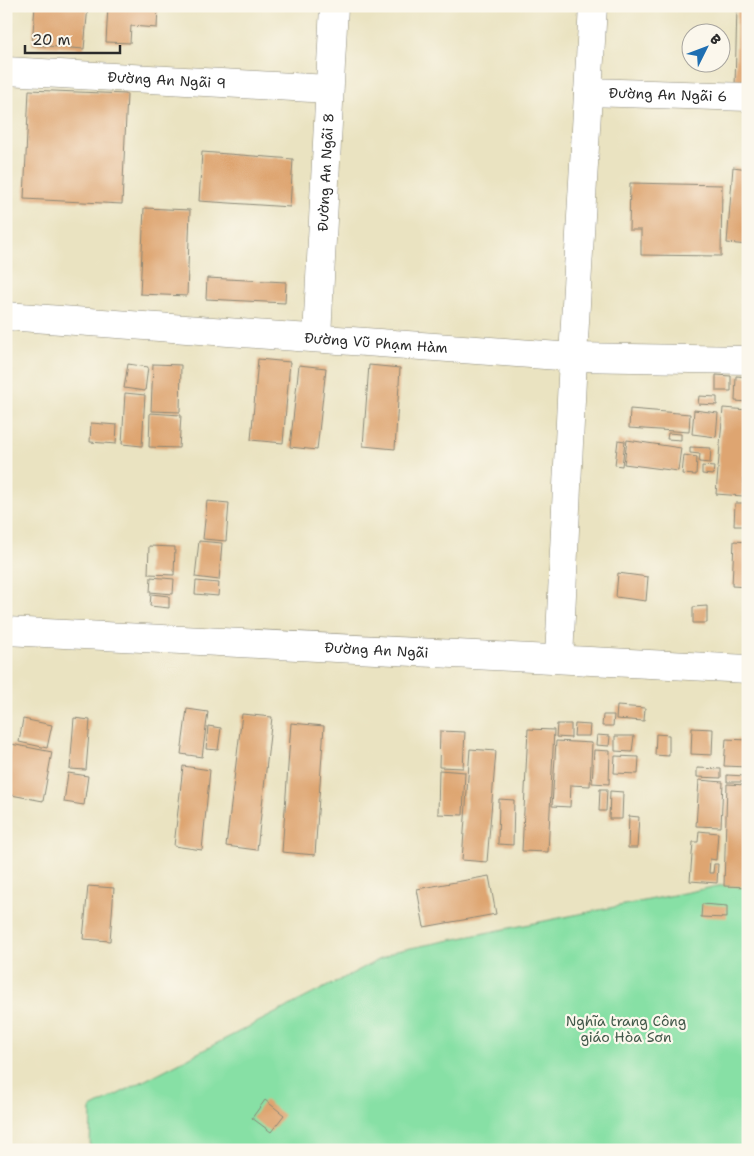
<svg xmlns="http://www.w3.org/2000/svg" width="754" height="1156" viewBox="0 0 754 1156" font-family="'Shantell Sans',sans-serif">
  <style>
    .green { fill: #87e0a5; stroke: #598668 }
    .building { fill: #dea571 }
    .lines { fill: none; stroke-linecap: round; stroke-linejoin: round }
    .minor-casing { stroke: #8a8776; stroke-width: 29 }
    .secondary-casing { stroke: #8a8776; stroke-width: 29 }
    .minor { stroke: #fff; stroke-width: 28 }
    .secondary { stroke: #fff; stroke-width: 28 }
    .labels { text-anchor: middle; stroke-width: 4.5; stroke-linejoin: round; paint-order: stroke }
    .street-label { font-size: 14px; fill: #2b2b2b; stroke: #fbf7ec }
    .park-label { font-size: 14px; fill: #42584a; stroke: #fbf7ec }
  </style>
  <rect width="100%" height="100%" fill="#fbf7ec"/>
  <filter id="ink" filterUnits="userSpaceOnUse"><feTurbulence type="fractalNoise" baseFrequency=".02" numOctaves="2"/><feDisplacementMap in="SourceGraphic" scale="10" xChannelSelector="R" yChannelSelector="G"/><feConvolveMatrix kernelMatrix="1 2 1 2 8 2 1 2 1" color-interpolation-filters="sRGB"/></filter>
  <filter id="wash" filterUnits="userSpaceOnUse"><feTurbulence type="fractalNoise" baseFrequency=".0096" numOctaves="4" result="noise"/><feDisplacementMap in="SourceGraphic" scale="20" xChannelSelector="R" yChannelSelector="G"/><feGaussianBlur stdDeviation="1.12" result="paint"/><feColorMatrix in="noise" values="0 0 0 0 0 0 0 0 0 0 0 0 0 0 0 0 0 1.4 0 .05"/><feComposite in="paint" operator="in"/></filter>
  <g filter="url(#wash)">
    <rect width="100%" height="100%" fill="#eae3c1"/>
    <path class="green" d="M 748,880 L 748,1150 L 90,1150 L 91,1108 L 396,951 Z"/>
    <g id="blocks">
      <g class="building">
        <path d="M 35,6 L 88,6 L 84,49 L 32,45 Z"/>
        <path d="M 108,6 L 158,6 L 157,28 L 131,26 L 130,43 L 106,42 Z"/>
        <path d="M 737,6 L 748,6 L 748,88 L 735,87 Z"/>
        <path d="M 29,90 L 127,94 L 122,204 L 24,199 Z"/>
        <path d="M 202,152 L 293,159 L 290,207 L 199,201 Z"/>
        <path d="M 733,167 L 748,169 L 748,245 L 727,243 Z"/>
        <path d="M 630,183 L 722,185 L 721,256 L 641,255 L 641,230 L 629,230 Z"/>
        <path d="M 144,208 L 190,210 L 187,296 L 140,294 Z"/>
        <path d="M 207,278 L 286,282 L 285,303 L 206,299 Z"/>
        <path d="M 258,359 L 290,362 L 283,443 L 251,440 Z"/>
        <path d="M 128,364 L 148,367 L 145,391 L 124,388 Z"/>
        <path d="M 153,364 L 181,365 L 180,412 L 151,411 Z"/>
        <path d="M 299,365 L 326,368 L 317,450 L 290,447 Z"/>
        <path d="M 369,365 L 400,368 L 395,449 L 363,446 Z"/>
        <path d="M 716,375 L 731,376 L 731,391 L 716,391 Z"/>
        <path d="M 736,376 L 748,377 L 748,402 L 735,401 Z"/>
        <path d="M 125,393 L 145,395 L 142,446 L 122,444 Z"/>
        <path d="M 699,396 L 717,397 L 717,405 L 698,404 Z"/>
        <path d="M 723,408 L 748,410 L 743,496 L 716,494 Z"/>
        <path d="M 630,409 L 690,414 L 689,432 L 629,428 Z"/>
        <path d="M 694,410 L 718,413 L 716,437 L 692,434 Z"/>
        <path d="M 150,413 L 181,415 L 179,448 L 149,447 Z"/>
        <path d="M 91,423 L 117,425 L 116,444 L 90,442 Z"/>
        <path d="M 668,433 L 681,434 L 681,440 L 667,439 Z"/>
        <path d="M 618,440 L 625,441 L 622,466 L 615,465 Z"/>
        <path d="M 627,440 L 681,448 L 678,471 L 624,464 Z"/>
        <path d="M 690,447 L 711,448 L 710,463 L 699,462 L 700,454 L 690,453 Z"/>
        <path d="M 684,455 L 697,457 L 696,475 L 682,474 Z"/>
        <path d="M 702,466 L 714,467 L 713,475 L 702,474 Z"/>
        <path d="M 207,501 L 229,503 L 226,541 L 203,539 Z"/>
        <path d="M 735,503 L 748,503 L 748,526 L 734,526 Z"/>
        <path d="M 199,541 L 222,543 L 219,580 L 195,577 Z"/>
        <path d="M 734,541 L 748,542 L 748,587 L 732,586 Z"/>
        <path d="M 149,546 L 175,547 L 174,575 L 148,574 Z"/>
        <path d="M 618,573 L 648,577 L 646,601 L 616,597 Z"/>
        <path d="M 151,577 L 174,579 L 173,594 L 150,592 Z"/>
        <path d="M 196,581 L 219,583 L 218,596 L 195,594 Z"/>
        <path d="M 151,594 L 169,596 L 169,608 L 150,606 Z"/>
        <path d="M 707,606 L 707,623 L 693,623 L 693,607 Z"/>
        <path d="M 617,706 L 645,708 L 644,721 L 616,719 Z"/>
        <path d="M 187,709 L 208,712 L 202,757 L 181,754 Z"/>
        <path d="M 242,714 L 272,717 L 257,850 L 226,846 Z"/>
        <path d="M 603,715 L 614,715 L 613,726 L 602,726 Z"/>
        <path d="M 74,718 L 90,720 L 86,770 L 70,769 Z"/>
        <path d="M 23,719 L 52,725 L 47,748 L 19,742 Z"/>
        <path d="M 291,723 L 324,726 L 315,855 L 282,852 Z"/>
        <path d="M 557,724 L 571,724 L 571,738 L 556,737 Z"/>
        <path d="M 575,724 L 590,725 L 589,736 L 574,736 Z"/>
        <path d="M 208,726 L 221,728 L 218,750 L 206,749 Z"/>
        <path d="M 692,728 L 713,729 L 712,755 L 691,754 Z"/>
        <path d="M 528,729 L 554,730 L 548,852 L 522,851 Z"/>
        <path d="M 440,731 L 465,732 L 463,768 L 439,767 Z"/>
        <path d="M 656,734 L 669,735 L 669,756 L 655,755 Z"/>
        <path d="M 597,735 L 610,736 L 609,746 L 596,745 Z"/>
        <path d="M 615,736 L 634,736 L 632,752 L 615,751 Z"/>
        <path d="M 726,739 L 748,740 L 748,767 L 724,766 Z"/>
        <path d="M 556,741 L 592,743 L 590,786 L 571,785 L 570,807 L 552,806 Z"/>
        <path d="M 11,744 L 52,752 L 43,801 L 6,794 L 6,770 Z"/>
        <path d="M 470,749 L 496,751 L 487,862 L 462,860 Z"/>
        <path d="M 594,750 L 610,751 L 609,784 L 592,783 Z"/>
        <path d="M 615,756 L 639,757 L 638,774 L 614,773 Z"/>
        <path d="M 183,766 L 210,770 L 202,850 L 174,846 Z"/>
        <path d="M 697,768 L 721,769 L 721,778 L 697,777 Z"/>
        <path d="M 439,770 L 465,772 L 463,815 L 438,814 Z"/>
        <path d="M 68,773 L 88,776 L 84,805 L 64,802 Z"/>
        <path d="M 727,775 L 745,776 L 745,782 L 727,782 Z"/>
        <path d="M 699,780 L 723,782 L 721,827 L 696,826 Z"/>
        <path d="M 727,784 L 748,785 L 748,887 L 724,886 Z"/>
        <path d="M 600,789 L 607,789 L 606,811 L 599,811 Z"/>
        <path d="M 610,791 L 623,792 L 622,819 L 609,819 Z"/>
        <path d="M 499,799 L 514,800 L 513,845 L 498,844 Z"/>
        <path d="M 629,816 L 639,817 L 637,848 L 628,848 Z"/>
        <path d="M 699,831 L 718,833 L 716,860 L 710,859 L 709,873 L 713,873 L 714,864 L 718,864 L 717,883 L 690,881 L 693,842 L 698,842 Z"/>
        <path d="M 489,876 L 496,914 L 424,927 L 417,889 Z"/>
        <path d="M 88,886 L 114,888 L 110,941 L 83,939 Z"/>
        <path d="M 702,904 L 727,906 L 727,918 L 701,917 Z"/>
        <path d="M 265,1100 L 284,1115 L 271,1132 L 252,1118 Z"/>
      </g>
    </g>
  </g>
  <g filter="url(#ink)">
    <use href="#blocks" fill-opacity="0" stroke="#8a8776" stroke-width="1"/>
    <g class="lines">
      <defs>
        <g id="minor">
          <path id="s1" d="M 6,71 L 329,89"/>
          <path id="s2" d="M 588,92 L 748,97"/>
          <path id="s3" d="M 6,316 L 573,357 L 748,360"/>
          <path id="s4" d="M 317,337 L 334,6"/>
          <path d="M 559,659 L 573,357 L 593,6"/>
        </g>
        <g id="secondary">
          <path id="s5" d="M 6,631 L 748,669"/>
        </g>
      </defs>
      <use href="#minor" class="minor-casing"/>
      <use href="#secondary" class="secondary-casing"/>
      <use href="#minor" class="minor"/>
      <use href="#secondary" class="secondary"/>
    </g>
  </g>
  <g class="labels">
    <g class="street-label">
      <text dy="5" stroke="none"><textPath href="#s1" startOffset="161">Đường An Ngãi 9</textPath></text>
      <text dy="5" stroke="none"><textPath href="#s2" startOffset="80">Đường An Ngãi 6</textPath></text>
      <text dy="5" stroke="none"><textPath href="#s4" startOffset="165">Đường An Ngãi 8</textPath></text>
      <text dy="5" stroke="none"><textPath href="#s3" startOffset="371">Đường Vũ Phạm Hàm</textPath></text>
      <text dy="5" stroke="none"><textPath href="#s5" startOffset="371">Đường An Ngãi</textPath></text>
    </g>
    <g class="park-label">
      <text x="626" y="1026">Nghĩa trang Công<tspan x="626" dy="16">giáo Hòa Sơn</tspan></text>
    </g>
  </g>
  <rect width="754" height="1156" fill="none" stroke="#fbf7ec" stroke-width="25"/>
  <g transform="translate(706 48) rotate(48)"><circle r="24" fill="#fbf7ec" stroke="#a8a59f"/>
  <path d="M0-4L9 19L0 12L-9 19Z" fill="#1f6fb2"/>
  <text y="-8" font-size="14" font-weight="bold" text-anchor="middle" fill="#2b2b2b">B</text>
  </g>
  <path d="M25 45v8h95v-8" fill="none" stroke="#2b2b2b" stroke-width="2.5"/>
  <text x="32" y="45" font-size="15" fill="#2b2b2b" stroke="#fbf7ec" stroke-width="4" paint-order="stroke">20 m</text>
</svg>
